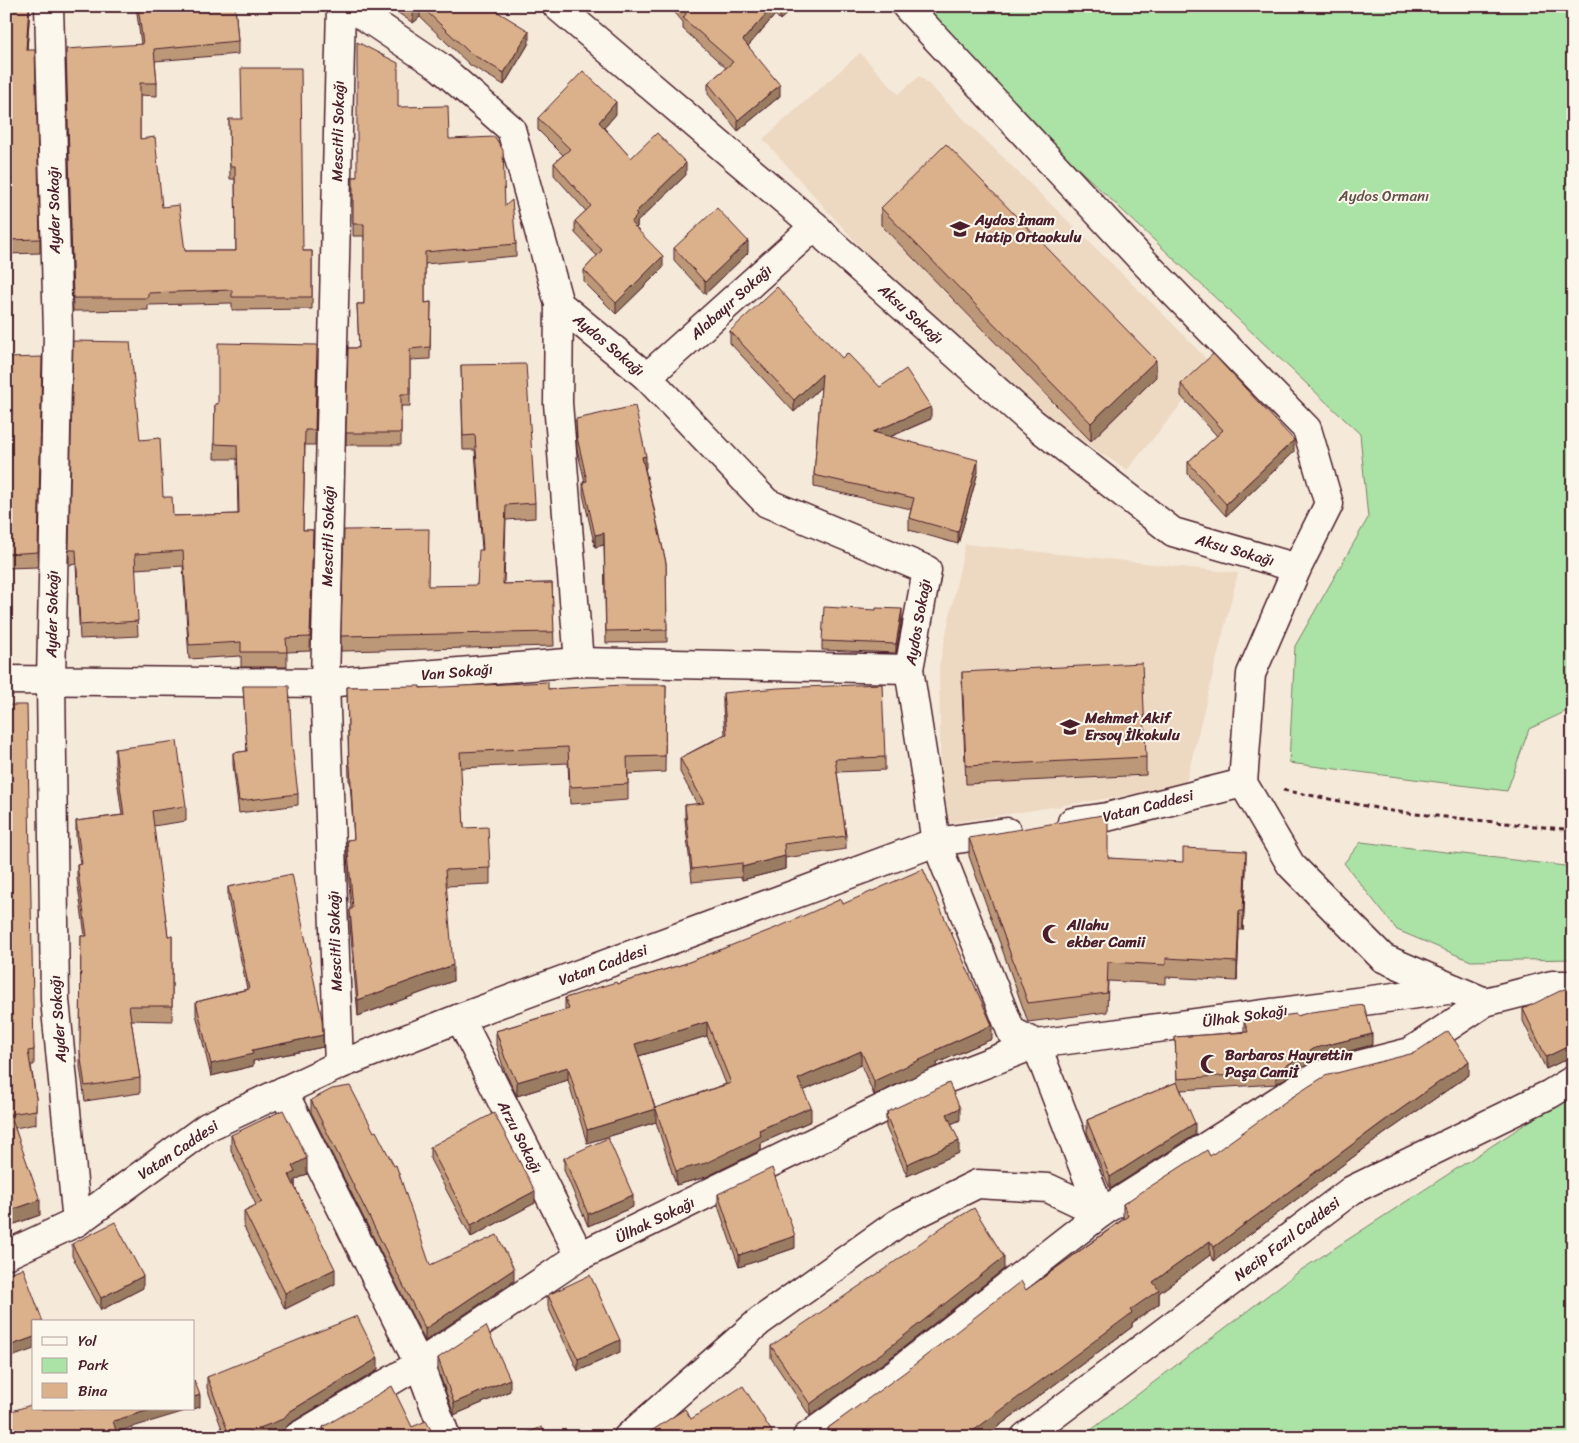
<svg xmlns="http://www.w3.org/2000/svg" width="1579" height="1443" viewBox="0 0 1579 1443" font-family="Sriracha,sans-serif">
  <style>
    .built { fill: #edd8c2 }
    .green { fill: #abe2a6; stroke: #7a8068 }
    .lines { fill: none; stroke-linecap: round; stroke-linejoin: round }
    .minor-casing { stroke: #4a1f2b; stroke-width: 31 }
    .tertiary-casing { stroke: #4a1f2b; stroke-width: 31 }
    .path { stroke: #4a1f2b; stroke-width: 3; stroke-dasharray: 5 4; stroke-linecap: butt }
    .minor { stroke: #fbf7ec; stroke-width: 28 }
    .tertiary { stroke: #fbf7ec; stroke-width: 28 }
    .wall { fill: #bc9878; stroke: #4a1f2b; fill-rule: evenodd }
    .shaded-wall { fill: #997c62; stroke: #4a1f2b }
    .building { fill: #dbb18c; stroke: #4a1f2b; fill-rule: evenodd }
    .labels { text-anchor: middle; stroke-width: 4; stroke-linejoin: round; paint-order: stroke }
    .street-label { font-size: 15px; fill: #4a1f2b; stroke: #fbf7ec }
    .park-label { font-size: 15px; fill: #62504a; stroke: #fbf7ec }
    .poi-label { font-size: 15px; font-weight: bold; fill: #4a1f2b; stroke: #fbf7ec; text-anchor: start }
  </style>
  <rect width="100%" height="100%" fill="#f5e9d9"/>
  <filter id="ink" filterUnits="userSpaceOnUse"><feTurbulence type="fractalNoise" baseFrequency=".02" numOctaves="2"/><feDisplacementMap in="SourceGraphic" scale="10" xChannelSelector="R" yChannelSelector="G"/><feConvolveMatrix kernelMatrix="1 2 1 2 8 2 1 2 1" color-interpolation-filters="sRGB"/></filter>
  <g filter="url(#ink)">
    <g class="built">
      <path d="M 860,53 L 898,94 L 920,76 L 1168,319 L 1213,366 L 1127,470 L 1058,425 L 934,329 L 763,139 Z"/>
      <path d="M 965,544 L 1238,573 L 1185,786 L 939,825 L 941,792 L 939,667 Z"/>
    </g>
    <g class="green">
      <path d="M 908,6 L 1573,6 L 1573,708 L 1529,729 L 1507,791 L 1289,763 L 1295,646 L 1368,518 L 1360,434 L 933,32 Z"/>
      <path d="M 1361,842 L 1573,867 L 1573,959 L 1471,961 L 1397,930 L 1344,863 Z"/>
      <path d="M 1573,1093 L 1573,1437 L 1082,1437 L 1301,1270 Z"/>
    </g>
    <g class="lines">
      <defs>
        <g id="minor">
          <path d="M 49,6 L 58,332 L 51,681 L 55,1000 L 77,1222"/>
          <path d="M 349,6 L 440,67 L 511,129 L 559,304 L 647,377 L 767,503 L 927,570 L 909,669 L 936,842 L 1011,1031 L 1036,1044 L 1455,989"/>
          <path d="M 557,6 L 815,226 L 827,239 L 1033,423 L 1173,532 L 1297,568"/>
          <path d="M 906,6 L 1145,263 L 1307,429 L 1329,504 L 1297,568 L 1251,674 L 1243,783 L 1291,865 L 1383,958 L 1485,1002"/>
          <path d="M 559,304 L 558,403 L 579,662"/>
          <path d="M 647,377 L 815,226"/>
          <path d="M 6,680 L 325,683 L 579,662 L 909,669"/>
          <path d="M 460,1018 L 580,1256"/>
          <path d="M 339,1065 L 325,683 L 341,6"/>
          <path d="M 283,1091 L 419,1364 L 446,1437"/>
          <path d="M 297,1437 L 419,1364 L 580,1256 L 928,1086 L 1036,1044 L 1101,1213"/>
          <path d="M 628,1437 L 760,1321 L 898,1223 L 977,1184 L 1048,1188 L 1101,1213"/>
          <path d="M 807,1437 L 895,1374 L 1101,1213 L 1319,1075 L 1410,1052 L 1485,1002 L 1552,985 L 1573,985"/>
          <path d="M 1025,1437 L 1352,1190 L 1550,1094 L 1573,1080"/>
        </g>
        <g id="tertiary">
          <path d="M 1072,822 L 1107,817 L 1243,783"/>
          <path d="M 6,1255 L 77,1222 L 207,1127 L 339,1065 L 460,1018 L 936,842 L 1007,832"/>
        </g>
      </defs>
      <use href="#minor" class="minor-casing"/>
      <use href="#tertiary" class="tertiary-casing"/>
      <path class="path" d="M 1283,790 L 1397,812 L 1573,830"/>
      <use href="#minor" class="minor"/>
      <use href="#tertiary" class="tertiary"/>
    </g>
    <g class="wall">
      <path d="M 6,6 L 30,6 L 27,50 L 40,239 L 40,253 L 6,254 Z"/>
      <path d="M 136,6 L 235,6 L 238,41 L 238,54 L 155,61 L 157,83 L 157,96 L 140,95 L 140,139 L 162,207 L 185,251 L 236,251 L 235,179 L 230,179 L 229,119 L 303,251 L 312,251 L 312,309 L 232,310 L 232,303 L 148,305 L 148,310 L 73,311 L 66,62 L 141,44 Z"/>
      <path d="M 388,6 L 490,6 L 489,7 L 529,43 L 504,85 L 470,65 L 420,17 L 413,23 Z"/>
      <path d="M 669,6 L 795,6 L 780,20 L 775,15 L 748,46 L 780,96 L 738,131 L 708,94 L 708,83 L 726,68 L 683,29 L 683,22 Z"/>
      <path d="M 398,107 L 449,139 L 505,206 L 516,244 L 516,256 L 425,264 L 425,303 L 431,302 L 430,359 L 410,360 L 410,406 L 401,406 L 401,445 L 346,445 L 348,348 L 359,348 L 357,304 L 364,304 L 364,236 L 353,236 L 353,177 L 357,177 Z"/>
      <path d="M 616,114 L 604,128 L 631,158 L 686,175 L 637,222 L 637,227 L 636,228 L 663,268 L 616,314 L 584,282 L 584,270 L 597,256 L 575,233 L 575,221 L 586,211 L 554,175 L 554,163 L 563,155 L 538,130 L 538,118 Z"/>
      <path d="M 881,208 L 1156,377 L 1091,441 L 881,225 Z"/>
      <path d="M 674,248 L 748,253 L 705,294 L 674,260 Z"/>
      <path d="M 6,295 L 7,358 L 42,372 L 38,567 L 6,568 Z"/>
      <path d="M 730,331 L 842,358 L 880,387 L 931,419 L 890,437 L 978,472 L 958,544 L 909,530 L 909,518 L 911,509 L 814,487 L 814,475 L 821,387 L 794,412 L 730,343 Z"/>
      <path d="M 317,360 L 315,445 L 305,445 L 303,530 L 313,530 L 310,651 L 287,652 L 287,667 L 241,667 L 241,656 L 189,659 L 183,566 L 135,569 L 138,636 L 80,639 L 76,564 L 69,565 L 69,550 L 140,440 L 163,497 L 173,516 L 238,514 L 237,459 L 214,459 L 215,404 L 218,404 Z"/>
      <path d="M 461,365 L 535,503 L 535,518 L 506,520 L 504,584 L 552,583 L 554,646 L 341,651 L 341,636 L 477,585 L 482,550 L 475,450 L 463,450 Z"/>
      <path d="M 1181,384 L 1294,452 L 1226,516 L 1188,474 L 1188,462 L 1217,436 L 1181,396 Z"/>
      <path d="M 576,419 L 646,468 L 645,468 L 666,563 L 667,642 L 606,643 L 604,545 L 595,547 L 583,494 L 583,482 L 585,482 L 577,449 Z"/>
      <path d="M 902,619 L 896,653 L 822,650 L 822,641 Z"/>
      <path d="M 962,672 L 1146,757 L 1146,775 L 966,784 L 962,689 Z"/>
      <path d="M 666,685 L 665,772 L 628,774 L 628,800 L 570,804 L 568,763 L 460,768 L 464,828 L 490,868 L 490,884 L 446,886 L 453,981 L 358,1016 L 350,926 L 350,910 L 351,909 L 347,856 L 347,840 L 354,840 L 350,781 L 349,781 L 347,687 L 548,689 Z"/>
      <path d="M 243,686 L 298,794 L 298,805 L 239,813 L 233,765 L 233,753 L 247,751 Z"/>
      <path d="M 723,693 L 885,757 L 885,770 L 837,772 L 846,836 L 846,849 L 785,858 L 785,869 L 742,880 L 742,877 L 692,882 L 685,819 L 685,805 L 697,804 L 680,772 L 680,758 L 725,734 L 723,707 Z"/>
      <path d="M 6,705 L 34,1050 L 34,1065 L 31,1065 L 36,1098 L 36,1124 L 15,1128 L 40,1215 L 6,1227 Z"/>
      <path d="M 115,749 L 186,806 L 186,821 L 153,826 L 168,936 L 172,936 L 172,1021 L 131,1020 L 140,1078 L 140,1093 L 85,1101 L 80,1067 L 81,936 L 85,936 L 77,879 L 77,865 L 80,864 L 76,836 L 76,821 L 122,815 L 115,764 Z"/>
      <path d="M 969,838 L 1108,858 L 1246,870 L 1243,930 L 1239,930 L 1237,981 L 1166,977 L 1166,984 L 1108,981 L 1107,1012 L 1028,1022 L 969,856 Z"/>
      <path d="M 228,887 L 323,1047 L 253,1061 L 253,1066 L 211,1076 L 196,1014 L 196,1002 L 247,989 L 228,899 Z"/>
      <path d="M 843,904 L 992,1039 L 937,1063 L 937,1066 L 874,1095 L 861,1065 L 803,1091 L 811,1121 L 761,1143 L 761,1150 L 706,1177 L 676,1185 L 656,1122 L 587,1143 L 568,1080 L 517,1096 L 505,1072 L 496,1045 L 496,1031 L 565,1010 L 565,998 L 617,984 L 684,964 ZM 707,1036 L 726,1084 L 655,1108 L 639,1056 Z"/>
      <path d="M 1573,989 L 1573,1056 L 1546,1069 L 1523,1021 L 1523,1009 Z"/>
      <path d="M 1297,1016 L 1372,1045 L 1315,1060 L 1276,1084 L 1181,1090 L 1195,1135 L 1110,1189 L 1087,1132 L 1087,1120 L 1177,1082 L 1175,1037 L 1244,1032 L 1244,1021 Z"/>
      <path d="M 1469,1075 L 1384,1134 L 1214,1261 L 1210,1255 L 1159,1293 L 1159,1304 L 1132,1323 L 1132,1327 L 984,1437 L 827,1437 L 828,1435 L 828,1428 L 1026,1290 L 1123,1219 L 1123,1204 L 1210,1156 Z"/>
      <path d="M 311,1100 L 430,1265 L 514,1281 L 425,1341 L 311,1112 Z"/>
      <path d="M 887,1112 L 960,1120 L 951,1124 L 959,1153 L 907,1176 L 886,1127 L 886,1115 L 887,1114 Z"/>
      <path d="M 231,1135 L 307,1174 L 295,1180 L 295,1187 L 335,1284 L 285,1309 L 244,1227 L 244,1211 L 256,1205 L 231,1150 Z"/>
      <path d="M 430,1147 L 535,1203 L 471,1237 L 430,1159 Z"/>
      <path d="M 564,1158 L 633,1207 L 588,1226 L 564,1170 Z"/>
      <path d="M 718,1194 L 795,1248 L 739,1267 L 718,1206 Z"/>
      <path d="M 72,1244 L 143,1288 L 101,1310 L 72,1256 Z"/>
      <path d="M 1004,1269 L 886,1361 L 810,1416 L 771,1358 L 771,1346 Z"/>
      <path d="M 548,1295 L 620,1352 L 578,1371 L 548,1307 Z"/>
      <path d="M 438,1358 L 510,1391 L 454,1415 L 438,1370 Z"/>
      <path d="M 378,1370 L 289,1424 L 283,1431 L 268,1437 L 225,1437 L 207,1388 L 207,1377 Z"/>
      <path d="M 323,1427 L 412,1427 L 435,1437 L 323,1437 Z"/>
    </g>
    <g class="shaded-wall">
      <path d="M 29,6 L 30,6 L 26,65 L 26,50 Z"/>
      <path d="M 419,6 L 420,6 L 420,17 L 413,23 L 413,11 Z"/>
      <path d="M 773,6 L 775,6 L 775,15 L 743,52 L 743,40 Z"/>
      <path d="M 783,6 L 795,6 L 780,20 L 780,8 Z"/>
      <path d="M 529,31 L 529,43 L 504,85 L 504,73 Z"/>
      <path d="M 780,85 L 780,96 L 738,131 L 738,120 Z"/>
      <path d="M 616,102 L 616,114 L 599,134 L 599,122 Z"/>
      <path d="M 686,163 L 686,175 L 637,222 L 637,227 L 631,235 L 631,223 L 635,213 Z"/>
      <path d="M 748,241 L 748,253 L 705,294 L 705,282 Z"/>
      <path d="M 663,256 L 663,268 L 616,314 L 616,303 Z"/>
      <path d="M 1156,360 L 1156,377 L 1091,441 L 1091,423 Z"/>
      <path d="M 822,374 L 822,386 L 794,412 L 794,400 Z"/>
      <path d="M 931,407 L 931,419 L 873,444 L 873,432 Z"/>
      <path d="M 1294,440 L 1294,452 L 1226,516 L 1226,504 Z"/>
      <path d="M 646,456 L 646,468 L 642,468 L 642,457 Z"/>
      <path d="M 978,460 L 978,472 L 958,544 L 958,532 Z"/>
      <path d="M 604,533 L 604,545 L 595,547 L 595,535 Z"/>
      <path d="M 902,609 L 902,619 L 896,653 L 896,644 Z"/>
      <path d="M 1246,851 L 1246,870 L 1243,930 L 1243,911 Z"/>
      <path d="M 785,856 L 785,869 L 742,880 L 742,867 Z"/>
      <path d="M 1239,911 L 1239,930 L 1237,981 L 1237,962 Z"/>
      <path d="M 453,965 L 453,981 L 358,1016 L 358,1000 Z"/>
      <path d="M 707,1022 L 707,1036 L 635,1057 L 635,1044 Z"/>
      <path d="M 992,1025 L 992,1039 L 937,1063 L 937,1066 L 874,1095 L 874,1081 L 936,1050 Z"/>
      <path d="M 1372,1034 L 1372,1045 L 1315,1060 L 1276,1084 L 1276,1072 L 1315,1048 Z"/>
      <path d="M 323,1035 L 323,1047 L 253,1061 L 253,1066 L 211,1076 L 211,1064 L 252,1050 Z"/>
      <path d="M 1573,1044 L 1573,1056 L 1546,1069 L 1546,1057 Z"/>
      <path d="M 861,1051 L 861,1065 L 798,1093 L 798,1079 Z"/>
      <path d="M 1469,1061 L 1469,1075 L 1384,1134 L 1214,1261 L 1214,1247 L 1384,1121 Z"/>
      <path d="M 568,1067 L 568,1080 L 517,1096 L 517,1082 Z"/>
      <path d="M 811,1107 L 811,1121 L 761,1143 L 761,1150 L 706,1177 L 676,1185 L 676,1171 L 759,1130 Z"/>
      <path d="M 960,1108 L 960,1120 L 947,1126 L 947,1114 Z"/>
      <path d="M 656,1109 L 656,1122 L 587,1143 L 587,1130 Z"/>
      <path d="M 1195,1123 L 1195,1135 L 1110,1189 L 1110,1177 Z"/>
      <path d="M 959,1141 L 959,1153 L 907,1176 L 907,1164 Z"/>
      <path d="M 307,1158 L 307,1174 L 295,1180 L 295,1188 L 289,1175 L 292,1166 Z"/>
      <path d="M 535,1191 L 535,1203 L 471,1237 L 471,1225 Z"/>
      <path d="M 633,1195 L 633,1207 L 588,1226 L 588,1214 Z"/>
      <path d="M 40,1200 L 40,1215 L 6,1227 L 6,1212 Z"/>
      <path d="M 795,1236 L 795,1248 L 739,1267 L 739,1255 Z"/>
      <path d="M 1210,1241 L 1210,1255 L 1159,1293 L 1159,1304 L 1132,1323 L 1132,1327 L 984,1437 L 965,1437 L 1153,1282 Z"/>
      <path d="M 1004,1257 L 1004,1269 L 886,1361 L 810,1416 L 810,1404 Z"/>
      <path d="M 335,1269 L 335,1284 L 285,1309 L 285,1293 Z"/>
      <path d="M 514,1269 L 514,1281 L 425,1341 L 425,1329 Z"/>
      <path d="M 143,1276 L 143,1288 L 101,1310 L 101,1298 Z"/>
      <path d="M 34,1337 L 34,1349 L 6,1359 L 6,1347 Z"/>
      <path d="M 620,1340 L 620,1352 L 578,1371 L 578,1359 Z"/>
      <path d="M 378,1358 L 378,1370 L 289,1424 L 283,1431 L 268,1437 L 236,1437 L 289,1412 Z"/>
      <path d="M 510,1379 L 510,1391 L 454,1415 L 454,1403 Z"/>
      <path d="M 200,1395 L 200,1407 L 194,1409 L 194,1397 Z"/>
      <path d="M 153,1409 L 192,1409 L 113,1433 L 113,1421 Z"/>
      <path d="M 772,1432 L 772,1437 L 765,1437 Z"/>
    </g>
    <g class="building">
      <path d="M 6,6 L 29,6 L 26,50 L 35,50 L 40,239 L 6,240 Z"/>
      <path d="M 138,6 L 235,6 L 238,41 L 154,49 L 157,83 L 140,83 L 140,139 L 155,137 L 162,207 L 179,205 L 185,251 L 236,251 L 235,166 L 230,166 L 229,119 L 242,119 L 241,68 L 301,68 L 303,251 L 312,251 L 312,297 L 232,297 L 232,290 L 148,293 L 148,298 L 73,298 L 66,49 L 143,44 Z"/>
      <path d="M 406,6 L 419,6 L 413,11 Z"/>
      <path d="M 421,6 L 488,6 L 529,31 L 504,73 L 470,53 Z"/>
      <path d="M 679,6 L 773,6 L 743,40 L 780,85 L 738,120 L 708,83 L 733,62 L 683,18 L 686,14 Z"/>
      <path d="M 357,42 L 398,63 L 398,107 L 448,106 L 449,139 L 495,137 L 503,150 L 505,206 L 512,200 L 516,244 L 425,252 L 425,303 L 431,302 L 430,347 L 410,349 L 410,394 L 401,394 L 401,433 L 346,433 L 348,348 L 359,348 L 357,304 L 364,304 L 364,224 L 353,224 L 353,177 L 357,177 Z"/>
      <path d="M 583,71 L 616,102 L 599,122 L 631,158 L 657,133 L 686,163 L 635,213 L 637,215 L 631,223 L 663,256 L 616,303 L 584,270 L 602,250 L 575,221 L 591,206 L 554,163 L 570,149 L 538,118 Z"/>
      <path d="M 946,144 L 1156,360 L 1091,423 L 881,208 Z"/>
      <path d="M 717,208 L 748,241 L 705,282 L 674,248 Z"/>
      <path d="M 777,287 L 842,358 L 847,353 L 880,387 L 906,369 L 931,407 L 873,432 L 978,460 L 958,532 L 909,518 L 914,498 L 814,475 L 822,374 L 794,400 L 730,331 Z"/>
      <path d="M 6,295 L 7,358 L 42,357 L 38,552 L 6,554 Z"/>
      <path d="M 73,341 L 130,342 L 140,440 L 160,438 L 163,497 L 172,497 L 173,516 L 239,514 L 237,445 L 214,444 L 215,404 L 218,404 L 218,343 L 317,345 L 315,430 L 305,430 L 303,530 L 313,530 L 310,637 L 286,638 L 287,652 L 241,652 L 241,642 L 189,645 L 183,551 L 135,554 L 138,621 L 80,625 L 76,550 L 69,550 Z"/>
      <path d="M 1213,354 L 1294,440 L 1226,504 L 1188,462 L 1223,430 L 1181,384 Z"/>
      <path d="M 526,364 L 535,503 L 506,505 L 503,584 L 552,583 L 554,632 L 341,636 L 344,530 L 429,529 L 428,586 L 477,585 L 479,550 L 483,550 L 475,435 L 463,436 L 461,365 Z"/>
      <path d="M 635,406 L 646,456 L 642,457 L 666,563 L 667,630 L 606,631 L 604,533 L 595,535 L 583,482 L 587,481 L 577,437 L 576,419 Z"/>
      <path d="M 824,607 L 876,610 L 876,608 L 902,609 L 896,644 L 822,641 Z"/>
      <path d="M 1142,663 L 1146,757 L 966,766 L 962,672 Z"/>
      <path d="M 548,682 L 548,689 L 623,685 L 666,685 L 665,756 L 627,757 L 628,784 L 570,787 L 568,747 L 460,752 L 464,828 L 488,827 L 490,868 L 445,870 L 453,965 L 358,1000 L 350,910 L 353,908 L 347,840 L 354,839 L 350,765 L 349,765 L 347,687 L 420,686 L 420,688 Z"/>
      <path d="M 882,684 L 885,757 L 835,759 L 846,836 L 784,844 L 785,856 L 742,867 L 742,863 L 692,869 L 685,805 L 704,803 L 680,758 L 727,734 L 723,693 L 778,688 Z"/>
      <path d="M 243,686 L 289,686 L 292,745 L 298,794 L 239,801 L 233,753 L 247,751 Z"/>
      <path d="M 6,705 L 27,705 L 34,1050 L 28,1051 L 36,1098 L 36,1110 L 10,1114 L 40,1200 L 6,1212 Z"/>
      <path d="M 177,741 L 186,806 L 152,811 L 168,936 L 172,936 L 172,1006 L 129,1006 L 140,1078 L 85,1086 L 80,1052 L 81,936 L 87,936 L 77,865 L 82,864 L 76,821 L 124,815 L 115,749 Z"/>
      <path d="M 1108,814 L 1108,858 L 1183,862 L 1183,848 L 1246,851 L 1243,911 L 1239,911 L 1237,962 L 1166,958 L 1166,965 L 1108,962 L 1107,993 L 1028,1003 L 969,838 Z"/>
      <path d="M 923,869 L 992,1025 L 936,1050 L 937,1052 L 874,1081 L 861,1051 L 798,1079 L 811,1107 L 759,1130 L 761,1136 L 706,1163 L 676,1171 L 656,1109 L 587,1130 L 568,1067 L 517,1082 L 505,1058 L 496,1031 L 569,1009 L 565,998 L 616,982 L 617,984 L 684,964 L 783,925 L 841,899 L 843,904 ZM 707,1022 L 731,1083 L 655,1108 L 635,1044 Z"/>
      <path d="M 292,874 L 322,1019 L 323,1035 L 252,1050 L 253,1054 L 211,1064 L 196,1002 L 249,989 L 228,887 Z"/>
      <path d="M 1564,989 L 1573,989 L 1573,1044 L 1546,1057 L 1523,1009 Z"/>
      <path d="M 1364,1005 L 1372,1034 L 1315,1048 L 1276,1072 L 1177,1079 L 1175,1037 L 1248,1032 L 1244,1021 L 1296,1014 L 1297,1016 L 1311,1012 Z"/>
      <path d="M 1448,1031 L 1469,1061 L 1384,1121 L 1214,1247 L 1210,1241 L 1153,1282 L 1159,1290 L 1130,1310 L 1132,1313 L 965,1437 L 828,1437 L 827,1436 L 831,1433 L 828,1428 L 905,1372 L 1021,1281 L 1026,1290 L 1128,1216 L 1123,1204 L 1207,1150 L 1210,1156 L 1289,1099 L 1325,1076 L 1414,1053 Z"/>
      <path d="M 1177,1082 L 1195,1123 L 1110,1177 L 1087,1120 Z"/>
      <path d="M 949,1083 L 960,1108 L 947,1114 L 959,1141 L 907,1164 L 886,1115 L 888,1114 L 887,1112 Z"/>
      <path d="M 350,1086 L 374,1132 L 376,1131 L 394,1166 L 396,1165 L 430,1265 L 497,1235 L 514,1269 L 425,1329 L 311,1100 L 332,1089 Z"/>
      <path d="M 283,1110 L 307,1158 L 292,1166 L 295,1172 L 289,1175 L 335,1269 L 285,1293 L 244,1211 L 262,1202 L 231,1135 Z"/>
      <path d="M 494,1113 L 535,1191 L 471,1225 L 430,1147 Z"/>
      <path d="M 608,1138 L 633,1195 L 588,1214 L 564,1158 Z"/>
      <path d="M 772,1168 L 795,1236 L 739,1255 L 718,1194 Z"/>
      <path d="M 974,1208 L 1004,1257 L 886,1350 L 810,1404 L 771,1346 L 889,1266 L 942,1227 Z"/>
      <path d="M 115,1222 L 143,1276 L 101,1298 L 72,1244 Z"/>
      <path d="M 23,1268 L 43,1322 L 34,1322 L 34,1337 L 6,1347 L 6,1274 Z"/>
      <path d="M 590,1275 L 620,1340 L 578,1359 L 548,1295 Z"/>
      <path d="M 357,1316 L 378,1358 L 289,1412 L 283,1419 L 236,1437 L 230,1437 L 207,1377 Z"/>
      <path d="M 486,1326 L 510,1379 L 454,1403 L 438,1358 Z"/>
      <path d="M 194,1380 L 200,1395 L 194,1397 Z"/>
      <path d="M 392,1386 L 412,1427 L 426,1421 L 435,1437 L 328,1437 L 323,1427 Z"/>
      <path d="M 743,1386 L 772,1432 L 765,1437 L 642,1437 L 685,1409 L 691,1419 Z"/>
      <path d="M 34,1404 L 34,1409 L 153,1409 L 113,1421 L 118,1437 L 6,1437 L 6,1413 Z"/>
      <path d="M 542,1427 L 546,1437 L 518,1437 Z"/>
    </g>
  </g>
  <defs>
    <symbol id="school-bare" viewBox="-9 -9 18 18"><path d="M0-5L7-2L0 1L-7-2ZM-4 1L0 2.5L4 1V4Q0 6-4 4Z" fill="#4a1f2b" stroke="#fbf7ec" stroke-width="2.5" paint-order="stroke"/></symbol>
    <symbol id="mosque-bare" viewBox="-9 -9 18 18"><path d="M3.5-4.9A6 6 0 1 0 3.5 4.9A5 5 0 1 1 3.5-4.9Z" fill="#4a1f2b" stroke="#fbf7ec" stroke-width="2.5" paint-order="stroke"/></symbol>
  </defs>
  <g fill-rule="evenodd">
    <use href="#school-bare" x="946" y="215" width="28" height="28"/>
    <use href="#school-bare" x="1056" y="713" width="28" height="28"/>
    <use href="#mosque-bare" x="1038" y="920" width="28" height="28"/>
    <use href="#mosque-bare" x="1196" y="1050" width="28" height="28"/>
  </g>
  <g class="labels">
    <g class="street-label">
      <text transform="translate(338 131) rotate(-89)" y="5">Mescitli Sokağı</text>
      <text transform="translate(54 210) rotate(-91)" y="5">Ayder Sokağı</text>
      <text transform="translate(731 302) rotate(-42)" y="5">Alabayır Sokağı</text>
      <text transform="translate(911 314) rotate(42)" y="5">Aksu Sokağı</text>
      <text transform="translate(609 345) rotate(40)" y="5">Aydos Sokağı</text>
      <text transform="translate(328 536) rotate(-89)" y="5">Mescitli Sokağı</text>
      <text transform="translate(1235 550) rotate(16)" y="5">Aksu Sokağı</text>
      <text transform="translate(52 614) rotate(-89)" y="5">Ayder Sokağı</text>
      <text transform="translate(918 622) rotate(-80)" y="5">Aydos Sokağı</text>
      <text transform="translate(457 672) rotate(-5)" y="5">Van Sokağı</text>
      <text transform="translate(1148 806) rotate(-14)" y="5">Vatan Caddesi</text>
      <text transform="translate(335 941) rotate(-92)" y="5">Mescitli Sokağı</text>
      <text transform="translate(603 965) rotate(-20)" y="5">Vatan Caddesi</text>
      <text transform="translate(1245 1016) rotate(-8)" y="5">Ülhak Sokağı</text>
      <text transform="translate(58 1019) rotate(-94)" y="5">Ayder Sokağı</text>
      <text transform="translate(520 1137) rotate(63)" y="5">Arzu Sokağı</text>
      <text transform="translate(178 1150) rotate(-34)" y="5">Vatan Caddesi</text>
      <text transform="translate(655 1220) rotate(-26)" y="5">Ülhak Sokağı</text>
      <text transform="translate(1287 1239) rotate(-37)" y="5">Necip Fazıl Caddesi</text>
    </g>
    <g class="park-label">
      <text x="1384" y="201">Aydos Ormanı</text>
    </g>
    <g class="poi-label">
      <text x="975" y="225">Aydos İmam<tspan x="975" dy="17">Hatip Ortaokulu</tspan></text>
      <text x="1085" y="723">Mehmet Akif<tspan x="1085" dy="17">Ersoy İlkokulu</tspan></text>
      <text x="1067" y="930">Allahu<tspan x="1067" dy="17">ekber Camii</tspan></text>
      <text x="1225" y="1060">Barbaros Hayrettin<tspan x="1225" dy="17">Paşa Camiİ</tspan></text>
    </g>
  </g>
  <rect width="1579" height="1443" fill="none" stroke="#fbf7ec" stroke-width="25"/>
  <rect x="12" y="12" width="1554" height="1418" fill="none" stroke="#4a1f2b" stroke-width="2" filter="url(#ink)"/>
  <rect x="32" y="1320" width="162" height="90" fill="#fbf7ec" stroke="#b4a19f"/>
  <rect x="42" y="1337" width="25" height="8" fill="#fbf7ec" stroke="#b4a19f"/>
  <text x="78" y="1346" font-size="15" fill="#4a1f2b">Yol</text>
  <rect x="42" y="1358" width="25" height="15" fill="#abe2a6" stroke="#b4a19f"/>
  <text x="78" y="1370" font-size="15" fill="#4a1f2b">Park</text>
  <rect x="42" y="1383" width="25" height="15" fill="#dbb18c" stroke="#b4a19f"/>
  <text x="78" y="1396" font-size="15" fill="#4a1f2b">Bina</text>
</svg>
